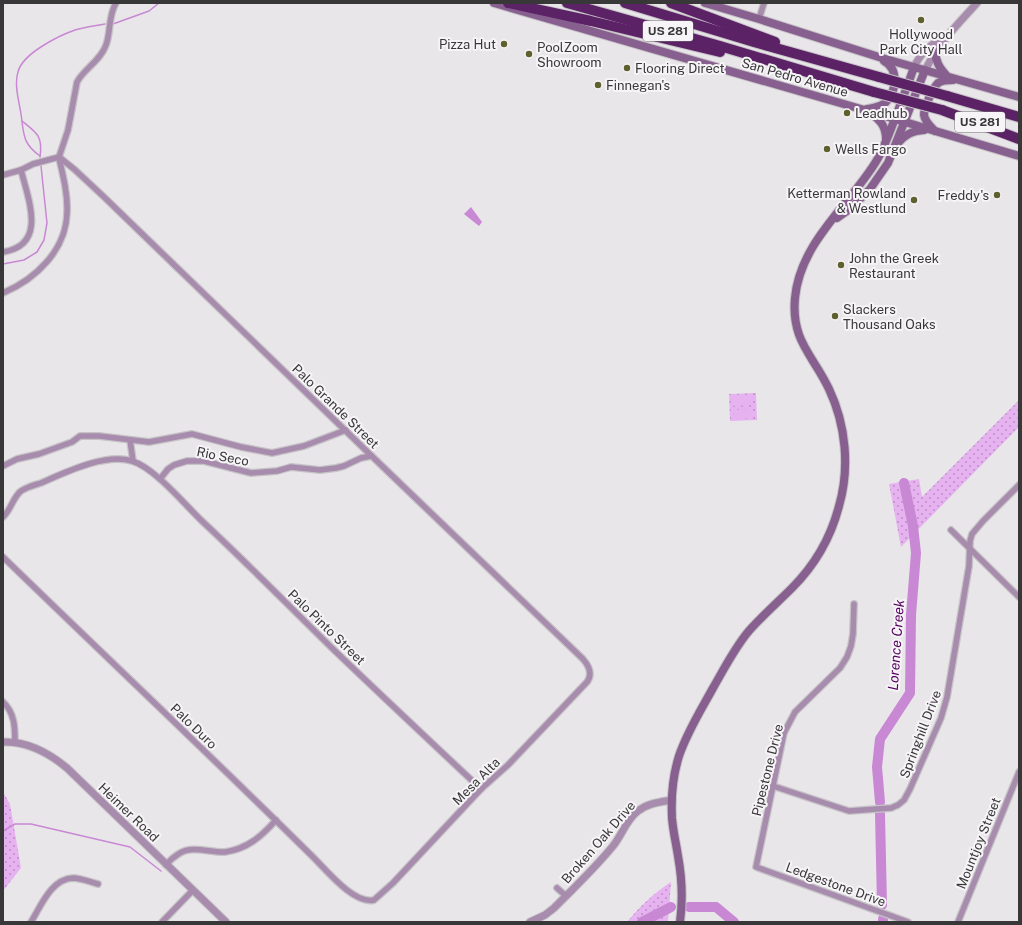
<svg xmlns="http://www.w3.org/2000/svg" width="1022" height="925" viewBox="0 0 1022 925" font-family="'Public Sans',sans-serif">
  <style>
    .grass { fill: url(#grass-dots) }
    .garden { fill: #e6b2ef }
    .water { fill: #c888d3 }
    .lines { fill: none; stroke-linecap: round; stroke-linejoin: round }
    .stream { stroke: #c888d3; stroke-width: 1.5 }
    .river { stroke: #c888d3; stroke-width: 10 }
    .minor-casing { stroke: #c6c3c7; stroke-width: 8 }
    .tertiary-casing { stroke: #c6c3c7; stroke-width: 9 }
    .secondary-casing { stroke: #c6c3c7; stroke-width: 10 }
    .motorway-casing { stroke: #c6c3c7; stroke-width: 12 }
    .minor { stroke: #a88cad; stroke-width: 5.5 }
    .tertiary { stroke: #a88cad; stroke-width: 7 }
    .secondary { stroke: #88608f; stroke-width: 8 }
    .motorway { stroke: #5c2266; stroke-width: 10 }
    .motorway-bridge-casing { stroke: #c6c3c7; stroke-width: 12; stroke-linecap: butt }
    .motorway-bridge { stroke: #5c2266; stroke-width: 10 }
    .poi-dot { fill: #5e612e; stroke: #f7f4f7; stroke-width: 1.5 }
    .labels { text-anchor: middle; stroke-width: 4; stroke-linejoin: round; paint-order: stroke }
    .shield { fill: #f7f4f7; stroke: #727072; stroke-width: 1 }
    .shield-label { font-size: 12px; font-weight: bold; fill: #393839 }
    .poi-label { font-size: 13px; fill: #393839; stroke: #f7f4f7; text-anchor: start }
    .street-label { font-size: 13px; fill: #393839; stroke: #f7f4f7 }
    .water-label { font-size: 14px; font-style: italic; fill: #570063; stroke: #f7f4f7 }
  </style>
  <defs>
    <pattern id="grass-dots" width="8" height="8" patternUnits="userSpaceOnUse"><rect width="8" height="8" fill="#e6b2ef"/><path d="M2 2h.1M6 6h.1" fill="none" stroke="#bb92c3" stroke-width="1.8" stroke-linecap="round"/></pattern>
  </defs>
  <rect width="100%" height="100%" fill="#e9e6ea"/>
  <g class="grass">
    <path d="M 756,393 L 757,420 L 730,421 L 729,394 Z"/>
    <path d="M 1019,400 L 1019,427 L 901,547 L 889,484 L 919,479 L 922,497 Z"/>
    <path d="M 3,792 L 10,804 L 21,868 L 3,891 Z"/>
    <path d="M 671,882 L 668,922 L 627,922 C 640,906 654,893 671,882 Z"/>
  </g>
  <g class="garden">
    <path d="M 753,396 L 753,405 L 733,406 L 733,397 Z"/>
    <path d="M 753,409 L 753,418 L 734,419 L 733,410 Z"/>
  </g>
  <path class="water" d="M 471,207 L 482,222 L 479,226 L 464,214 Z"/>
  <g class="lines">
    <g class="stream">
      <path d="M 113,24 L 149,11 L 159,3"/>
      <path d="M 22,121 C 37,133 43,136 40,157"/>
      <path d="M 40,156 C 22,143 24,134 21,114 C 19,101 14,85 18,72 C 22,54 58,36 75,30 C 85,27 95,26 105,24"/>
      <path d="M 3,264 L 24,260 L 37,252 L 44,240 L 47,223 L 41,166"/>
      <path d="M 3,831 L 15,824 L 31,824 L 130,847 L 161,871"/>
    </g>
    <g class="river">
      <path d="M 880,802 L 877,767 L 880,739 L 910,693 L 911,615 L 916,553 L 913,526 L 904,483"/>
      <path d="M 880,814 L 882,905"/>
      <path d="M 689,907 L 716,907 L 734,922"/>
      <path d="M 642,922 L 671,907"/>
      <path d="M 883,922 L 883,919"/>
    </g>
    <defs>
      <g id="minor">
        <path d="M 759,19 L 764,3"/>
        <path d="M 59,157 L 68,130 L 77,82 C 84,69 101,60 106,45 C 111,32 108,16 116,3"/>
        <path d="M 3,175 L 21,170 L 33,164 L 59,157"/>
        <path d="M 3,252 C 48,245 28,199 21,170"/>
        <path d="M 3,293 C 36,279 66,250 67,213 C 68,195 63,175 59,158"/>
        <path d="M 130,440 L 133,461"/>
        <path d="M 3,466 L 17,459 L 39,454 L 72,442 L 80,436 L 99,436 L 149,442 L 192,434 L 241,447 L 272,453 L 304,446 L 346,430"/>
        <path d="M 160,479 L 168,469 L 174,465 L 187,461 L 204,461 L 251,473 L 277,471 L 291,467 L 320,470 L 336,468 L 344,466 L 361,458 L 371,456"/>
        <path d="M 3,517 C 11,510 13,497 21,491 C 27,487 35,485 41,483 C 66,472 105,453 132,461 C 155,468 185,505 203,522 C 248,564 291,608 334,650 C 383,697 432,743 481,789"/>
        <path d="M 951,530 L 1019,597"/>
        <path d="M 3,557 C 105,656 209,754 310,854 C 324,867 353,905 374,900 L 393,883 L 481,789 L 508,765 L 587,682 C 593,674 589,666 583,659 L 380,464 L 103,196 L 74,169 L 59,157"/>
        <path d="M 854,604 L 853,634 L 851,646 L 847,657 L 840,668 L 795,712 L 784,733 L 756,867 L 908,922"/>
        <path d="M 3,702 C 15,713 15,728 15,743"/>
        <path d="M 773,786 L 849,811 L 891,808 L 898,805 L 904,800 L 910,789 L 941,718 L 947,697 L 969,566 L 970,541 L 972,534 L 983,521 L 1019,485"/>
        <path d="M 166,865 C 170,860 175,856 180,853 C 193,845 211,853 225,852 C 247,849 262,836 276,820"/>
        <path d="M 557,888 L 566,896"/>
        <path d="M 31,922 C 41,906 51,879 73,878 C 81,878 90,882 98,884"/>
        <path d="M 162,922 L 193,890"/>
        <path d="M 958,922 L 1019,772"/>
      </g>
      <g id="tertiary">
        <path d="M 914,67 C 922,51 930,46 944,36"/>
        <path d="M 925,70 C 940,42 956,26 977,3"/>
        <path d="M 3,742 C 28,741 49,753 67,768 L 226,922"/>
        <path d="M 530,922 L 545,915 L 554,908 C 574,888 595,868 613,846 C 622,835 626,820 638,811 C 648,803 660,802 672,800"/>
      </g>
      <g id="secondary">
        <path d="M 494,3 L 868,111 L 1019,156"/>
        <path d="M 705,3 L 759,19 L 882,58 L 1019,97"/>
        <path d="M 935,52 C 936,62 939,67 946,75"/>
        <path d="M 867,109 C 873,108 880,107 885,103 C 897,92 899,69 884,61"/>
        <path d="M 872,114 C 881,121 886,127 886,139"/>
        <path d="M 935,131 C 931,127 925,122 924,115 C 924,108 932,89 938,83 C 942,80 948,80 953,80"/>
        <path d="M 898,143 C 906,134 912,131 924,130"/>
        <path d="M 837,218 L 851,208 L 870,189 L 888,163 L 925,70"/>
        <path d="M 680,922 C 683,900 682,878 678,856 C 676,843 673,831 672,818 C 671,798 673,775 679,756 C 687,732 701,710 713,688 C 724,669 734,649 748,632 C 762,616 778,602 792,588 C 815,565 831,537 839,506 C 850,468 846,425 829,389 C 813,355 791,341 795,298 C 800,242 850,205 877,160 C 884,148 889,134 894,121 C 901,103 908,85 914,67"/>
      </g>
      <g id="motorway">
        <path d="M 508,3 L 591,21 L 720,52"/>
        <path d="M 567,3 L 720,46 L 874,92"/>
        <path d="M 625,3 L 754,42 L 879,77"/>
        <path d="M 671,3 L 775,42"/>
        <path d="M 947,96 L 1019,117"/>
        <path d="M 942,110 L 1019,139"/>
      </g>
    </defs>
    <use href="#minor" class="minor-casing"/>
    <use href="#tertiary" class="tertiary-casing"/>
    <use href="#secondary" class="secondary-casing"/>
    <use href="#motorway" class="motorway-casing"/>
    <use href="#minor" class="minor"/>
    <use href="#tertiary" class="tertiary"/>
    <use href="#secondary" class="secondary"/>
    <use href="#motorway" class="motorway"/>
    <defs>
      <g id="motorway-bridge">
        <path d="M 879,77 L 947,96"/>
        <path d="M 874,92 L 942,110"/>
      </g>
    </defs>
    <use href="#motorway-bridge" class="motorway-bridge-casing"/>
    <use href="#motorway-bridge" class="motorway-bridge"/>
  </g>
  <g class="poi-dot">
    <circle cx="921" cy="20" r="4"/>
    <circle cx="504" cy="44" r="4"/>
    <circle cx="529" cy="54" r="4"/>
    <circle cx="627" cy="68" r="4"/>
    <circle cx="598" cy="85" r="4"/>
    <circle cx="847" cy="113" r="4"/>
    <circle cx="827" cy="149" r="4"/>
    <circle cx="997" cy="195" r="4"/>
    <circle cx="914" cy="200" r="4"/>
    <circle cx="841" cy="265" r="4"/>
    <circle cx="835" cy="316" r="4"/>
  </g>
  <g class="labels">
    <g class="shield">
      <rect x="643" y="21" width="50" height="20" rx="3"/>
      <rect x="955" y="112" width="50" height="20" rx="3"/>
    </g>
    <g class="shield-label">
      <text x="668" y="35">US 281</text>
      <text x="980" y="126">US 281</text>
    </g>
    <g class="poi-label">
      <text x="921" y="39" text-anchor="middle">Hollywood<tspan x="921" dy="15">Park City Hall</tspan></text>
      <text x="496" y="49" text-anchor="end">Pizza Hut</text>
      <text x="537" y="52">PoolZoom<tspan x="537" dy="15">Showroom</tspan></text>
      <text x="635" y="73">Flooring Direct</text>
      <text x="606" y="90">Finnegan's</text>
      <text x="855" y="118">Leadhub</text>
      <text x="835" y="154">Wells Fargo</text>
      <text x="906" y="198" text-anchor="end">Ketterman Rowland<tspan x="906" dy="15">&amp; Westlund</tspan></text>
      <text x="989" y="200" text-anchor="end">Freddy's</text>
      <text x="849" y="263">John the Greek<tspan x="849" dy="15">Restaurant</tspan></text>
      <text x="843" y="314">Slackers<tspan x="843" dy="15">Thousand Oaks</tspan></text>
    </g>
    <g class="street-label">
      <text transform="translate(795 77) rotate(16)" y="5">San Pedro Avenue</text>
      <text transform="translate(336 406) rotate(44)" y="5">Palo Grande Street</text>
      <text transform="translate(223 456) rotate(11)" y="5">Rio Seco</text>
      <text transform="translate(327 627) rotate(44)" y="5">Palo Pinto Street</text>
      <text transform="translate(194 726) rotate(44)" y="5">Palo Duro</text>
      <text transform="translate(920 734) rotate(-69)" y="5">Springhill Drive</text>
      <text transform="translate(767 770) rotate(-76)" y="5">Pipestone Drive</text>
      <text transform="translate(476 781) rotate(-45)" y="5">Mesa Alta</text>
      <text transform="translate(129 812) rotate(44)" y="5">Heimer Road</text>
      <text transform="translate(598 842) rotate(-49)" y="5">Broken Oak Drive</text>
      <text transform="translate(978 843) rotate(-68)" y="5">Mountjoy Street</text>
      <text transform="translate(836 884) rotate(20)" y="5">Ledgestone Drive</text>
    </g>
    <g class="water-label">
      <text transform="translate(896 645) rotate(-86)" y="5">Lorence Creek</text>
    </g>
  </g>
  <rect width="1022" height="925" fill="none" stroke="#393839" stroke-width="8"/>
</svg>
